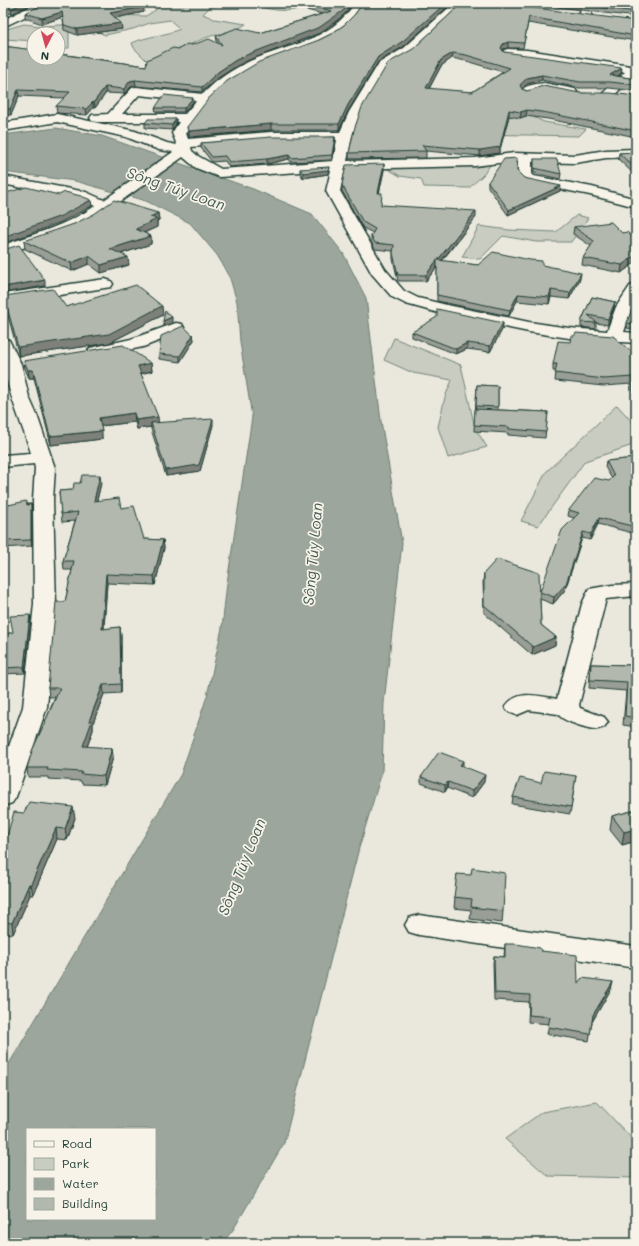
<svg xmlns="http://www.w3.org/2000/svg" width="639" height="1246" viewBox="0 0 639 1246" font-family="Mali,sans-serif">
  <style>
    .green { fill: #c8ccc1; stroke: #74847a }
    .water { fill: #9ca69c; stroke: #6a7c72; fill-rule: evenodd }
    .lines { fill: none; stroke-linecap: round; stroke-linejoin: round }
    .minor-casing { stroke: #1f3d34; stroke-width: 3 }
    .highway-casing { stroke: #1f3d34; stroke-width: 3 }
    .minor { fill: #f7f3e8; fill-rule: evenodd }
    .highway { fill: #f7f3e8; fill-rule: evenodd }
    .wall { fill: #999e96; stroke: #1f3d34; fill-rule: evenodd }
    .shaded-wall { fill: #7d817a; stroke: #1f3d34 }
    .building { fill: #b2b8ae; stroke: #1f3d34; fill-rule: evenodd }
    .labels { text-anchor: middle; stroke-width: 3.5; stroke-linejoin: round; paint-order: stroke }
    .water-label { font-size: 15px; font-style: italic; fill: #445c53; stroke: #f7f3e8 }
  </style>
  <rect width="100%" height="100%" fill="#eae8dd"/>
  <filter id="ink" filterUnits="userSpaceOnUse"><feTurbulence type="fractalNoise" baseFrequency=".025" numOctaves="2"/><feDisplacementMap in="SourceGraphic" scale="8" xChannelSelector="R" yChannelSelector="G"/><feConvolveMatrix kernelMatrix="1 2 1 2 8 2 1 2 1" color-interpolation-filters="sRGB"/></filter>
  <g filter="url(#ink)">
    <g class="green">
      <path d="M 163,3 L 227,3 L 210,7 L 203,14 L 214,19 L 246,24 C 233,33 219,33 205,38 C 185,46 167,57 146,60 L 134,48 L 132,43 C 147,36 164,36 180,29 L 170,20 L 150,23 L 133,29 L 105,35 L 85,26 L 69,31 L 69,48 L 58,48 L 58,34 L 34,34 L 34,41 L 5,39 L 3,37 L 3,30 L 24,24 L 41,26 L 61,25 L 76,20 L 105,15 L 146,16 L 157,9 Z"/>
      <path d="M 247,3 L 282,6 L 290,3 L 307,8 C 283,13 269,10 247,3 Z"/>
      <path d="M 510,106 L 544,122 L 586,129 L 579,136 L 471,134 Z"/>
      <path d="M 491,164 L 483,175 L 469,188 L 424,187 L 421,179 L 400,176 L 386,168 Z"/>
      <path d="M 577,215 L 588,218 L 571,242 L 536,242 L 503,236 L 480,259 L 462,257 L 479,226 L 509,230 L 556,232 Z"/>
      <path d="M 394,338 L 461,365 L 475,428 L 487,447 L 448,458 L 438,427 L 445,397 L 452,380 L 413,373 L 384,360 Z"/>
      <path d="M 617,405 L 636,426 L 636,434 L 633,445 L 585,461 L 538,526 L 521,521 L 546,472 Z"/>
      <path d="M 597,1102 L 636,1143 L 636,1178 L 548,1176 L 505,1139 L 542,1112 Z"/>
    </g>
    <path class="water" d="M 56,128 L 102,136 L 253,189 L 312,214 L 343,253 L 366,298 L 381,421 L 402,543 L 384,703 L 382,772 L 359,848 L 284,1143 L 233,1230 L 222,1243 L 3,1243 L 3,1074 L 181,774 L 207,696 L 222,628 L 227,583 L 252,417 L 240,342 L 237,302 L 229,275 L 217,255 L 190,223 L 146,201 L 75,181 L 3,172 L 3,135 ZM 27,1129 L 155,1129 L 155,1219 L 27,1219 Z"/>
    <g class="lines">
      <defs>
        <g id="minor">
          <path d="M 355,3 L 365,3 C 337,49 303,46 259,66 C 227,80 204,104 186,133 L 188,139 L 271,132 L 340,132 L 349,112 L 379,63 L 404,48 L 454,3 L 465,3 L 412,54 L 387,68 L 361,112 L 352,136 L 347,161 L 475,158 L 514,153 L 575,155 L 606,150 L 636,149 L 636,157 L 606,158 L 575,163 L 532,162 L 532,174 L 534,176 L 592,187 L 636,199 L 636,207 L 590,195 L 525,182 L 518,176 L 518,161 L 514,161 L 475,166 L 345,169 L 340,191 L 385,269 L 404,291 L 418,298 L 447,305 L 529,322 L 569,328 L 607,331 L 616,307 L 630,286 L 636,284 L 636,301 L 632,307 L 624,332 L 636,333 L 636,343 L 569,338 L 529,332 L 446,315 L 406,304 L 392,297 L 372,274 L 326,191 L 331,170 L 219,177 L 196,168 L 183,157 L 94,220 L 74,230 L 3,255 L 3,245 C 35,234 67,225 95,206 L 82,200 L 3,184 L 3,176 L 86,192 L 104,200 L 173,152 L 159,150 L 126,137 L 57,122 L 3,131 L 3,123 L 57,114 L 135,131 L 167,143 L 177,145 L 172,133 L 179,122 L 97,122 L 92,121 L 90,118 L 92,115 L 108,114 L 132,88 L 136,87 L 203,94 C 216,80 233,69 250,61 C 289,44 329,42 355,3 ZM 139,95 L 196,101 L 185,114 L 122,114 ZM 271,140 L 337,140 L 333,161 L 221,169 L 198,156 L 192,151 L 191,147 Z"/>
          <path d="M 584,3 L 594,3 L 591,15 L 585,18 L 579,15 Z"/>
          <path d="M 508,49 L 527,50 L 630,66 L 636,62 L 636,75 L 613,96 L 605,96 L 603,93 L 625,72 L 504,56 L 502,53 L 504,50 Z"/>
          <path d="M 544,83 L 575,89 L 577,92 L 575,95 L 571,96 L 544,90 L 527,95 L 523,94 L 521,91 C 525,85 536,84 544,83 Z"/>
          <path d="M 105,279 L 111,281 L 113,284 L 111,287 L 3,304 L 3,294 Z"/>
          <path d="M 176,323 L 182,324 L 184,328 L 182,332 L 143,347 L 96,357 L 90,356 L 87,352 L 90,348 L 131,339 Z"/>
          <path d="M 3,339 L 9,340 L 21,364 L 29,397 L 37,415 L 55,468 L 53,500 L 56,604 L 47,707 L 16,797 L 12,803 L 3,806 L 3,763 L 23,707 L 34,604 L 33,500 L 35,468 L 34,464 L 3,467 L 3,455 L 31,453 C 22,424 8,393 3,364 C 2,356 3,347 3,339 Z"/>
          <path d="M 636,584 L 636,596 L 606,599 L 579,705 L 580,708 L 604,717 L 608,722 L 604,727 C 601,728 598,730 595,729 C 586,728 562,721 558,714 L 529,710 L 517,715 L 509,712 L 505,707 C 517,689 539,696 557,699 L 582,604 L 589,589 L 612,585 Z"/>
          <path d="M 419,915 L 636,946 L 636,968 L 419,935 L 409,932 L 405,925 L 409,918 Z"/>
        </g>
        <path id="highway" d="M 37,3 L 51,3 L 50,5 L 3,27 L 3,20 Z"/>
      </defs>
      <use href="#minor" class="minor-casing"/>
      <use href="#highway" class="highway-casing"/>
      <use href="#minor" class="minor"/>
      <use href="#highway" class="highway"/>
    </g>
    <g class="wall">
      <path d="M 3,3 L 34,3 L 12,14 L 3,12 Z"/>
      <path d="M 279,3 L 353,3 L 344,15 L 320,33 L 249,60 L 237,66 L 218,78 L 202,92 L 136,86 L 131,87 L 124,94 L 106,93 L 95,108 L 93,108 L 87,115 L 57,113 L 56,106 L 64,98 L 19,96 L 11,115 L 3,115 L 3,46 L 146,66 L 179,49 L 192,45 L 217,43 L 217,41 L 216,36 L 260,33 L 322,14 Z"/>
      <path d="M 363,3 L 452,3 L 403,47 L 378,62 L 348,111 L 339,130 L 271,130 L 189,137 L 188,133 L 187,127 L 319,40 L 331,34 L 344,25 L 355,14 Z"/>
      <path d="M 462,3 L 636,21 L 636,41 L 528,23 L 523,48 L 508,48 L 502,50 L 504,52 L 621,74 L 617,76 L 636,79 L 636,91 L 609,88 L 579,88 L 542,80 L 527,84 L 522,89 L 527,91 L 580,93 L 636,96 L 636,137 L 548,119 L 526,116 L 520,118 L 509,116 L 499,153 L 480,156 L 426,151 L 426,158 L 349,159 L 349,153 L 413,49 ZM 452,58 L 466,61 L 503,72 L 472,92 L 429,89 L 441,66 Z"/>
      <path d="M 526,3 L 636,3 L 636,17 Z"/>
      <path d="M 144,12 L 115,18 L 122,29 L 77,35 L 64,30 L 63,17 L 42,24 L 25,18 L 25,13 Z"/>
      <path d="M 193,102 L 184,112 L 156,112 L 155,108 Z"/>
      <path d="M 176,119 L 176,124 L 172,130 L 145,128 L 145,123 Z"/>
      <path d="M 335,137 L 335,142 L 332,160 L 291,162 L 289,159 L 267,164 L 229,167 L 225,161 L 212,162 L 201,148 L 201,143 Z"/>
      <path d="M 636,152 L 636,176 L 618,159 L 619,153 Z"/>
      <path d="M 534,159 L 561,174 L 560,179 L 534,173 Z"/>
      <path d="M 300,169 L 329,172 L 328,174 L 303,178 L 300,173 Z"/>
      <path d="M 384,170 L 379,193 L 381,205 L 476,217 L 442,261 L 478,265 L 542,265 L 580,279 L 569,299 L 551,297 L 549,304 L 517,301 L 509,316 L 437,301 L 437,267 L 426,281 L 398,281 L 393,259 L 393,251 L 375,249 L 371,242 L 371,236 L 373,233 L 363,228 L 342,191 L 342,185 Z"/>
      <path d="M 517,171 L 524,178 L 560,191 L 508,215 L 488,187 L 488,182 Z"/>
      <path d="M 158,213 L 159,220 L 157,221 L 157,227 L 144,233 L 151,236 L 151,244 L 121,254 L 129,265 L 101,273 L 89,264 L 72,271 L 25,249 L 24,241 Z"/>
      <path d="M 574,227 L 622,233 L 636,240 L 636,262 L 621,273 L 582,265 L 583,258 L 591,246 L 573,234 Z"/>
      <path d="M 4,296 L 66,307 L 163,315 L 109,343 L 19,356 L 5,305 Z"/>
      <path d="M 592,297 L 615,302 L 614,307 L 608,325 L 596,323 L 596,329 L 581,327 L 581,322 Z"/>
      <path d="M 636,306 L 636,330 L 627,328 L 627,323 Z"/>
      <path d="M 503,328 L 490,352 L 467,349 L 456,354 L 412,337 L 412,332 Z"/>
      <path d="M 193,335 L 194,340 L 180,362 L 159,359 L 159,354 Z"/>
      <path d="M 636,356 L 636,407 L 634,407 L 632,384 L 603,386 L 555,381 L 556,371 L 553,371 L 553,364 Z"/>
      <path d="M 24,361 L 151,363 L 152,371 L 141,374 L 158,423 L 213,425 L 200,471 L 166,476 L 151,429 L 151,427 L 137,429 L 135,422 L 101,426 L 102,439 L 51,445 L 34,378 L 29,378 L 25,369 Z"/>
      <path d="M 477,385 L 498,386 L 498,410 L 548,412 L 545,438 L 508,435 L 508,433 L 474,431 Z"/>
      <path d="M 636,458 L 636,534 L 598,524 L 590,540 L 582,538 L 565,590 L 553,604 L 540,599 L 541,625 L 556,637 L 555,645 L 532,655 L 484,613 L 483,581 L 484,573 L 540,592 L 574,518 L 568,516 L 569,510 L 609,481 L 612,479 L 605,467 L 606,461 Z"/>
      <path d="M 101,483 L 97,500 L 121,508 L 144,539 L 163,540 L 164,548 L 155,585 L 107,583 L 104,629 L 120,627 L 121,636 L 121,693 L 104,694 L 93,723 L 93,730 L 87,747 L 112,748 L 113,757 L 105,785 L 82,784 L 81,781 L 48,779 L 48,777 L 28,777 L 27,768 L 55,697 L 49,697 L 48,688 L 65,602 L 72,570 L 64,570 L 63,561 L 75,521 L 62,522 L 59,491 L 73,490 Z"/>
      <path d="M 4,495 L 5,505 L 31,504 L 32,510 L 32,546 L 3,548 L 3,496 Z"/>
      <path d="M 30,615 L 31,621 L 25,673 L 3,674 L 3,635 L 13,632 Z"/>
      <path d="M 631,662 L 636,663 L 636,727 L 623,725 L 626,691 L 589,688 L 591,664 L 630,665 Z"/>
      <path d="M 463,766 L 484,782 L 472,798 L 447,788 L 445,792 L 421,783 L 421,777 Z"/>
      <path d="M 576,776 L 570,814 L 512,804 L 513,797 L 541,783 Z"/>
      <path d="M 636,810 L 636,841 L 622,845 L 610,830 L 612,816 Z"/>
      <path d="M 24,813 L 75,818 L 67,840 L 57,839 L 33,895 L 30,895 L 13,934 L 3,933 L 3,849 Z"/>
      <path d="M 457,874 L 503,911 L 502,923 L 470,919 L 471,910 L 454,908 Z"/>
      <path d="M 505,944 L 541,951 L 578,983 L 613,982 L 611,989 L 592,1022 L 589,1041 L 547,1034 L 549,1024 L 528,1022 L 529,1002 L 494,1000 L 493,963 L 494,956 L 504,957 Z"/>
    </g>
    <g class="shaded-wall">
      <path d="M 23,3 L 34,3 L 12,14 L 11,9 Z"/>
      <path d="M 349,3 L 353,3 L 344,15 L 320,33 L 249,60 L 237,66 L 218,78 L 202,92 L 202,87 L 218,72 L 236,60 Z"/>
      <path d="M 446,3 L 452,3 L 403,47 L 378,62 L 348,111 L 339,130 L 339,124 L 348,105 L 378,57 Z"/>
      <path d="M 144,7 L 144,12 L 110,19 L 110,13 Z"/>
      <path d="M 62,12 L 63,17 L 42,24 L 42,18 Z"/>
      <path d="M 121,23 L 122,29 L 77,35 L 77,29 Z"/>
      <path d="M 508,42 L 508,48 L 503,49 L 501,54 L 501,48 L 503,44 Z"/>
      <path d="M 453,53 L 452,58 L 441,66 L 426,94 L 426,88 L 441,60 Z"/>
      <path d="M 622,68 L 621,74 L 609,81 L 610,75 Z"/>
      <path d="M 542,75 L 542,80 L 527,84 L 520,91 L 520,85 L 527,78 Z"/>
      <path d="M 135,80 L 136,86 L 131,87 L 124,94 L 124,89 L 130,81 Z"/>
      <path d="M 105,87 L 106,93 L 95,108 L 94,102 Z"/>
      <path d="M 18,90 L 19,96 L 11,115 L 10,109 Z"/>
      <path d="M 193,98 L 193,102 L 184,112 L 184,108 Z"/>
      <path d="M 93,102 L 93,108 L 87,115 L 86,109 Z"/>
      <path d="M 509,110 L 509,116 L 499,153 L 480,156 L 480,150 Z"/>
      <path d="M 527,110 L 526,116 L 520,118 L 521,112 Z"/>
      <path d="M 176,119 L 176,124 L 172,130 L 172,125 Z"/>
      <path d="M 271,124 L 271,130 L 189,137 L 189,131 Z"/>
      <path d="M 335,137 L 335,142 L 332,160 L 332,155 Z"/>
      <path d="M 289,155 L 289,159 L 267,164 L 267,159 Z"/>
      <path d="M 384,164 L 384,170 L 378,199 L 378,193 Z"/>
      <path d="M 329,167 L 328,174 L 303,178 L 303,173 Z"/>
      <path d="M 561,186 L 560,191 L 508,215 L 509,210 Z"/>
      <path d="M 91,200 L 92,206 L 61,222 L 3,244 L 3,237 Z"/>
      <path d="M 476,211 L 476,217 L 437,266 L 438,260 Z"/>
      <path d="M 158,213 L 159,220 L 157,221 L 157,227 L 137,236 L 136,229 L 150,217 Z"/>
      <path d="M 151,236 L 151,244 L 111,257 L 110,249 Z"/>
      <path d="M 636,255 L 636,262 L 621,273 L 622,265 Z"/>
      <path d="M 89,256 L 89,264 L 72,271 L 71,263 Z"/>
      <path d="M 128,257 L 129,265 L 101,273 L 101,265 Z"/>
      <path d="M 437,260 L 437,267 L 426,281 L 426,275 Z"/>
      <path d="M 581,273 L 580,279 L 569,299 L 570,293 Z"/>
      <path d="M 45,280 L 45,286 L 3,293 L 3,287 Z"/>
      <path d="M 551,290 L 551,297 L 549,304 L 549,297 Z"/>
      <path d="M 518,294 L 517,301 L 509,316 L 510,310 Z"/>
      <path d="M 615,302 L 614,307 L 608,325 L 608,319 Z"/>
      <path d="M 162,306 L 163,315 L 109,343 L 19,356 L 18,347 Z"/>
      <path d="M 172,317 L 172,323 L 164,326 L 163,321 Z"/>
      <path d="M 503,323 L 503,328 L 490,352 L 490,346 Z"/>
      <path d="M 193,335 L 194,340 L 180,362 L 180,356 Z"/>
      <path d="M 467,343 L 467,349 L 456,354 L 456,349 Z"/>
      <path d="M 151,363 L 152,371 L 138,374 L 138,366 Z"/>
      <path d="M 28,370 L 33,370 L 34,378 L 29,378 Z"/>
      <path d="M 134,413 L 135,422 L 100,426 L 99,418 Z"/>
      <path d="M 158,417 L 159,426 L 151,423 L 151,427 L 137,429 L 136,420 Z"/>
      <path d="M 213,419 L 213,425 L 200,471 L 166,476 L 166,470 Z"/>
      <path d="M 102,431 L 102,439 L 51,445 L 50,436 Z"/>
      <path d="M 100,475 L 101,483 L 95,509 L 94,501 Z"/>
      <path d="M 31,504 L 32,510 L 32,546 L 31,540 Z"/>
      <path d="M 599,518 L 598,524 L 590,540 L 591,534 Z"/>
      <path d="M 583,532 L 582,538 L 565,590 L 553,604 L 554,597 Z"/>
      <path d="M 163,540 L 164,548 L 155,585 L 154,576 Z"/>
      <path d="M 106,574 L 107,583 L 103,638 L 102,629 Z"/>
      <path d="M 30,615 L 31,621 L 25,673 L 24,667 Z"/>
      <path d="M 120,627 L 121,636 L 121,693 L 121,684 Z"/>
      <path d="M 556,637 L 555,645 L 532,655 L 533,647 Z"/>
      <path d="M 103,685 L 104,694 L 93,723 L 93,730 L 84,755 L 83,746 L 89,721 Z"/>
      <path d="M 112,748 L 113,757 L 105,785 L 104,776 Z"/>
      <path d="M 463,761 L 463,768 L 460,765 Z"/>
      <path d="M 485,775 L 484,782 L 472,798 L 472,791 Z"/>
      <path d="M 448,782 L 447,788 L 445,792 L 445,785 Z"/>
      <path d="M 73,807 L 75,818 L 67,840 L 65,829 Z"/>
      <path d="M 56,828 L 57,839 L 33,895 L 31,884 Z"/>
      <path d="M 636,829 L 636,841 L 622,845 L 624,832 Z"/>
      <path d="M 29,884 L 30,895 L 13,934 L 12,923 Z"/>
      <path d="M 613,982 L 611,989 L 592,1022 L 593,1015 Z"/>
    </g>
    <g class="building">
      <path d="M 3,3 L 23,3 L 11,9 L 3,6 Z"/>
      <path d="M 46,3 L 136,3 L 144,7 L 110,13 L 121,23 L 77,29 L 64,25 L 62,12 L 42,18 L 25,13 Z"/>
      <path d="M 300,3 L 349,3 L 344,10 L 320,27 L 249,54 L 236,60 L 218,72 L 202,87 L 135,80 L 130,81 L 124,89 L 105,87 L 94,102 L 93,102 L 86,109 L 56,106 L 70,92 L 18,90 L 10,109 L 3,109 L 3,46 L 34,50 L 34,58 L 58,58 L 58,54 L 146,66 L 147,60 L 173,48 L 179,49 L 187,44 L 192,45 L 209,39 L 222,45 L 216,36 L 237,28 L 260,33 L 332,11 Z"/>
      <path d="M 363,3 L 446,3 L 403,41 L 378,57 L 348,105 L 339,124 L 271,124 L 189,131 L 187,127 L 209,98 L 227,81 L 259,62 L 319,40 L 331,34 L 344,25 L 355,14 Z"/>
      <path d="M 462,3 L 497,3 L 636,21 L 636,36 L 529,17 L 524,43 L 508,42 L 503,44 L 501,48 L 504,52 L 622,68 L 610,75 L 636,79 L 636,85 L 610,82 L 580,82 L 542,75 L 527,78 L 520,85 L 522,89 L 527,91 L 543,86 L 580,93 L 610,93 L 636,96 L 636,131 L 548,113 L 527,110 L 521,112 L 509,110 L 500,147 L 480,150 L 422,145 L 426,151 L 349,153 L 354,130 L 362,107 L 388,63 L 413,49 ZM 453,53 L 466,55 L 510,68 L 472,92 L 426,88 L 441,60 Z"/>
      <path d="M 568,3 L 636,3 L 636,12 Z"/>
      <path d="M 164,95 L 193,98 L 184,108 L 155,108 Z"/>
      <path d="M 148,119 L 176,119 L 172,125 L 145,123 Z"/>
      <path d="M 271,137 L 335,137 L 332,155 L 291,158 L 289,155 L 267,159 L 229,162 L 225,156 L 212,157 L 201,143 Z"/>
      <path d="M 636,152 L 636,169 L 619,153 Z"/>
      <path d="M 517,158 L 517,171 L 524,178 L 561,186 L 509,210 L 488,182 L 504,159 Z"/>
      <path d="M 534,159 L 557,159 L 561,174 L 534,168 Z"/>
      <path d="M 384,164 L 378,193 L 382,193 L 381,205 L 476,211 L 438,260 L 478,265 L 493,252 L 530,260 L 542,261 L 542,265 L 581,273 L 570,293 L 551,290 L 549,297 L 518,294 L 510,310 L 437,295 L 437,260 L 426,275 L 398,275 L 393,253 L 394,245 L 375,243 L 371,236 L 375,229 L 363,222 L 342,185 L 346,165 Z"/>
      <path d="M 329,167 L 328,170 L 303,173 L 300,169 Z"/>
      <path d="M 26,187 L 59,195 L 65,192 L 81,196 L 91,200 L 61,216 L 3,237 L 3,217 L 6,216 L 3,214 L 3,194 Z"/>
      <path d="M 114,200 L 158,213 L 150,217 L 157,219 L 136,229 L 151,236 L 110,249 L 128,257 L 101,265 L 89,256 L 71,263 L 24,241 L 74,224 L 94,214 Z"/>
      <path d="M 611,222 L 622,233 L 627,232 L 636,240 L 636,255 L 622,265 L 583,258 L 594,241 L 574,227 Z"/>
      <path d="M 19,245 L 45,280 L 3,287 L 3,250 Z"/>
      <path d="M 136,285 L 162,306 L 109,334 L 18,347 L 4,296 L 53,289 L 66,307 Z"/>
      <path d="M 592,297 L 615,302 L 608,319 L 588,315 L 597,323 L 581,322 Z"/>
      <path d="M 633,305 L 636,306 L 636,324 L 627,323 Z"/>
      <path d="M 437,309 L 503,323 L 490,346 L 467,343 L 456,349 L 412,332 L 437,317 Z"/>
      <path d="M 165,311 L 172,317 L 163,321 Z"/>
      <path d="M 183,326 L 193,335 L 180,356 L 159,354 L 161,336 Z"/>
      <path d="M 576,333 L 613,336 L 636,356 L 636,399 L 635,399 L 633,377 L 604,379 L 555,373 L 557,364 L 553,364 L 558,341 L 570,342 L 571,336 L 574,336 Z"/>
      <path d="M 123,345 L 151,363 L 138,366 L 158,417 L 136,420 L 134,413 L 99,418 L 102,431 L 50,436 L 33,370 L 28,370 L 24,361 Z"/>
      <path d="M 477,385 L 498,386 L 498,407 L 476,406 Z"/>
      <path d="M 475,409 L 548,412 L 546,432 L 509,429 L 509,427 L 474,425 Z"/>
      <path d="M 213,419 L 199,465 L 166,470 L 151,423 Z"/>
      <path d="M 636,458 L 636,527 L 599,518 L 591,534 L 583,532 L 566,584 L 554,597 L 540,592 L 562,530 L 579,513 L 569,510 L 594,478 L 609,481 L 614,476 L 606,461 Z"/>
      <path d="M 82,475 L 100,475 L 94,501 L 119,498 L 121,508 L 134,506 L 144,539 L 163,540 L 154,576 L 106,574 L 102,629 L 120,627 L 121,684 L 103,685 L 89,721 L 92,721 L 83,746 L 112,748 L 104,776 L 81,774 L 82,772 L 47,770 L 48,768 L 27,768 L 32,751 L 60,688 L 48,688 L 56,602 L 65,602 L 74,561 L 63,561 L 78,512 L 61,514 L 59,491 L 73,490 L 74,483 L 80,483 Z"/>
      <path d="M 4,495 L 4,506 L 26,501 L 27,505 L 31,504 L 31,540 L 3,541 L 3,496 Z"/>
      <path d="M 497,559 L 539,573 L 541,625 L 556,637 L 533,647 L 484,605 L 484,573 Z"/>
      <path d="M 30,615 L 24,667 L 3,668 L 3,635 L 13,632 L 10,616 Z"/>
      <path d="M 631,662 L 636,663 L 636,718 L 625,716 L 627,682 L 590,680 L 591,664 L 631,665 Z"/>
      <path d="M 439,752 L 463,761 L 460,765 L 485,775 L 472,791 L 448,782 L 445,785 L 421,777 Z"/>
      <path d="M 544,771 L 576,776 L 571,807 L 513,797 L 520,778 L 541,783 Z"/>
      <path d="M 29,802 L 73,807 L 65,829 L 56,828 L 31,884 L 29,884 L 12,923 L 3,922 L 3,849 L 14,812 L 24,813 Z"/>
      <path d="M 636,810 L 636,829 L 624,832 L 612,816 Z"/>
      <path d="M 472,868 L 505,873 L 503,911 L 471,907 L 472,899 L 454,897 L 457,874 L 471,875 Z"/>
      <path d="M 505,944 L 516,944 L 540,948 L 541,951 L 577,955 L 578,983 L 582,978 L 613,982 L 593,1015 L 590,1034 L 548,1027 L 550,1017 L 529,1015 L 530,995 L 495,993 L 494,956 L 505,957 Z"/>
    </g>
  </g>
  <g class="labels">
    <g class="water-label">
      <text transform="translate(176 189) rotate(19)" y="5">Sông Túy Loan</text>
      <text transform="translate(313 554) rotate(-85)" y="5">Sông Túy Loan</text>
      <text transform="translate(242 867) rotate(-68)" y="5">Sông Túy Loan</text>
    </g>
  </g>
  <rect width="639" height="1246" fill="none" stroke="#f7f3e8" stroke-width="16"/>
  <rect x="8" y="8" width="623" height="1230" fill="none" stroke="#1f3d34" stroke-width="1.5" filter="url(#ink)"/>
  <rect x="26" y="1128" width="130" height="92" fill="#f7f3e8" stroke="#a1aaa0"/>
  <rect x="34" y="1141" width="20" height="6" fill="#f7f3e8" stroke="#a1aaa0"/>
  <text x="62" y="1148" font-size="12" fill="#1f3d34">Road</text>
  <rect x="34" y="1158" width="20" height="12" fill="#c8ccc1" stroke="#a1aaa0"/>
  <text x="62" y="1168" font-size="12" fill="#1f3d34">Park</text>
  <rect x="34" y="1178" width="20" height="12" fill="#9ca69c" stroke="#a1aaa0"/>
  <text x="62" y="1188" font-size="12" fill="#1f3d34">Water</text>
  <rect x="34" y="1198" width="20" height="12" fill="#b2b8ae" stroke="#a1aaa0"/>
  <text x="62" y="1208" font-size="12" fill="#1f3d34">Building</text>
  <g transform="translate(46 46) rotate(186)"><circle r="19" fill="#f7f3e8" stroke="#a1aaa0"/>
  <path d="M0-3L7 15L0 10L-7 15Z" fill="#d1495b"/>
  <text y="-6" font-size="11" font-weight="bold" text-anchor="middle" fill="#1f3d34">N</text>
  </g>
</svg>
